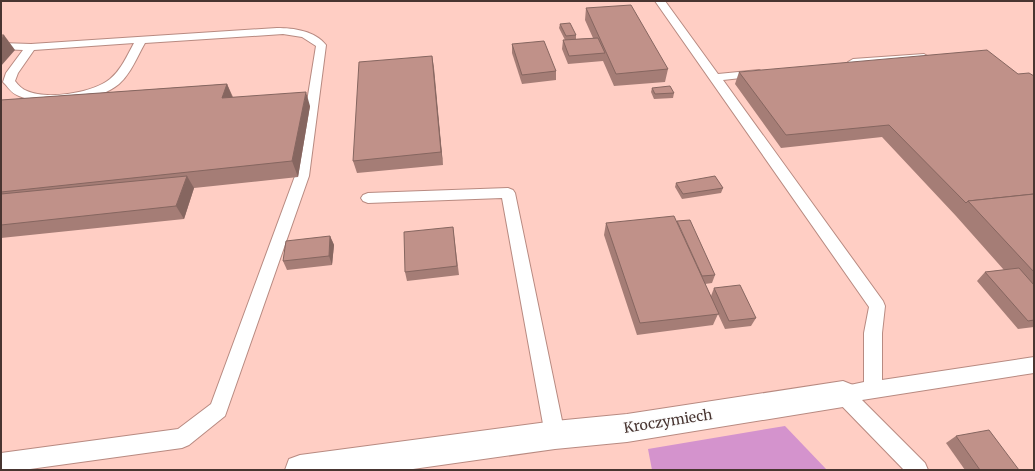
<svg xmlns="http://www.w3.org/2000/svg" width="1035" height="471" viewBox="0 0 1035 471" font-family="Merriweather,serif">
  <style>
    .green { fill: #d493cd }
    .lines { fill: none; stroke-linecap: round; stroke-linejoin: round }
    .lane-casing { stroke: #b88a81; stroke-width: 2 }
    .street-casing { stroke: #b88a81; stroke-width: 2 }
    .lane { fill: #fff; fill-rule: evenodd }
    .street { fill: #fff; fill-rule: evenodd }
    .wall { fill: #a57d76 }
    .shaded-wall { fill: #866660 }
    .building { fill: #c09189; stroke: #866660 }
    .labels { text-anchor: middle; stroke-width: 3; stroke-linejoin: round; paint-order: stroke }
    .near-street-label { font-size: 14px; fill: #483531; stroke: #fcfcfc }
  </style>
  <rect width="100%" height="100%" fill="#ffcec4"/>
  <path class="green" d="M 785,426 L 827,470 L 652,470 L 648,449 Z"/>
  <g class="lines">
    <defs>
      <g id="lane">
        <path d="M 655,1 L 665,1 L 718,74 L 759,70 L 765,73 L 759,76 L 723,80 L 883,301 L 885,306 L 882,333 L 882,380 L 1034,357 L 1034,373 L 862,400 L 925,463 L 928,470 L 904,470 L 836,400 L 834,394 L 836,388 L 864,382 L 864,333 L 869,307 Z"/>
        <path d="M 277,28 C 294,28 315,31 326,45 L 309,176 L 225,416 L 189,445 L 182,448 L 23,470 L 1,470 L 1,453 L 178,429 L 211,404 L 295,176 L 316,46 L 302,37 L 283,34 L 145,43 C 137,57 131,73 119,84 C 98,102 43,107 19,96 C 13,94 9,89 5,84 L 3,82 L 6,73 L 23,50 L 1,49 L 1,43 L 31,44 ZM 134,43 C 127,56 121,70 110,79 C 93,93 47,100 27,91 C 22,89 18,85 15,81 L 18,73 L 34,50 Z"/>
        <path d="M 924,54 L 929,57 L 928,59 L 853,65 L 848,62 L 853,59 Z"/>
        <path d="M 508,188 L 513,190 L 515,193 L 565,435 L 562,442 L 555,445 L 548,442 L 545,435 L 502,198 L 368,203 L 363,201 L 361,198 L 363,195 L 368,193 Z"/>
      </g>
      <path id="street" d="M 843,381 L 853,385 L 857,394 L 853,403 L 843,407 L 627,442 L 555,449 L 406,470 L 285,470 L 289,459 L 300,455 L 555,421 L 627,414 Z"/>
    </defs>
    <use href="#lane" class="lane-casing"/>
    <use href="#street" class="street-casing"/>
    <use href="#lane" class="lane"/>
    <use href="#street" class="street"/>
  </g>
  <g class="wall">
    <path d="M 586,8 L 668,69 L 665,82 L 614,86 L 603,61 L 568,64 L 562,49 L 563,40 L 565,40 L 559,28 L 560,24 L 576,35 L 576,39 L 593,38 L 585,20 Z"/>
    <path d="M 512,44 L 556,71 L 556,80 L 522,84 L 512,53 Z"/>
    <path d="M 432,56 L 443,165 L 357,173 L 353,161 Z"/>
    <path d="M 739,72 L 1018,74 L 1034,76 L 1034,327 L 1018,329 L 977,281 L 985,272 L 1004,270 L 956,216 L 882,137 L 781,148 L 735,84 Z"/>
    <path d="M 227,84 L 233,97 L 310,106 L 298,177 L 194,188 L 184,219 L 1,238 L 1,100 Z"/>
    <path d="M 652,88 L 674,93 L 673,98 L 654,99 L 651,92 Z"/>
    <path d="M 676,183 L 723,188 L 721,193 L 682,199 L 675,187 Z"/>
    <path d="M 606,223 L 715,275 L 712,283 L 705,284 L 711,296 L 714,288 L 756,318 L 751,326 L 725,329 L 718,314 L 713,325 L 637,335 L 604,235 Z"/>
    <path d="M 453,227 L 459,275 L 407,281 L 405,272 Z"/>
    <path d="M 330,236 L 334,245 L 332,265 L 287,270 L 283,261 Z"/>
    <path d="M 956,436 L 1019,470 L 965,470 L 946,443 Z"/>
  </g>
  <g class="shaded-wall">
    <path d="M 4,35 L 15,50 L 1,66 L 1,39 Z"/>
    <path d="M 432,56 L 434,68 L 443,165 L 441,152 Z"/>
    <path d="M 227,84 L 233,99 L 222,98 Z"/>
    <path d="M 306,92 L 310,106 L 298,177 L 292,161 Z"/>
    <path d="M 187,176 L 194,188 L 184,219 L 176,206 Z"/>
    <path d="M 330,236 L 334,245 L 332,265 L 329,256 Z"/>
  </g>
  <g class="building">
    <path d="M 631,5 L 668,69 L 616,74 L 586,8 Z"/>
    <path d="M 570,23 L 576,35 L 566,36 L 560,24 Z"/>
    <path d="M 1,35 L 4,35 L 1,39 Z"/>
    <path d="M 598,38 L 605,53 L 569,56 L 563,40 Z"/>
    <path d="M 544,41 L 556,71 L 522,75 L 512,44 Z"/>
    <path d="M 987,50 L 1018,74 L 1029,73 L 1034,76 L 1034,194 L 968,201 L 966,203 L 889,125 L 786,135 L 739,72 Z"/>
    <path d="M 432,56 L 441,152 L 353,161 L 359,62 Z"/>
    <path d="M 227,84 L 222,98 L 306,92 L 292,161 L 1,192 L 1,100 Z"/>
    <path d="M 670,86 L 674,93 L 655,94 L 652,88 Z"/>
    <path d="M 187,176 L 176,206 L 1,225 L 1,194 Z"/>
    <path d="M 715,176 L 723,188 L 683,194 L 676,183 Z"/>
    <path d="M 1034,194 L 1034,272 L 968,201 Z"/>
    <path d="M 674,216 L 719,314 L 640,323 L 606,223 Z"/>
    <path d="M 690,220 L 715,275 L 702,276 L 677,221 Z"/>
    <path d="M 453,227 L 457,266 L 405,272 L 404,232 Z"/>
    <path d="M 330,236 L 329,256 L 283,261 L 286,241 Z"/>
    <path d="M 1019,268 L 1034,285 L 1034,320 L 1028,321 L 985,272 Z"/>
    <path d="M 740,285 L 756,318 L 729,321 L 714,288 Z"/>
    <path d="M 989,430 L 1019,470 L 980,470 L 956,436 Z"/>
  </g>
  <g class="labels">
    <g class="near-street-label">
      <text transform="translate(668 421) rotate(-9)" y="5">Kroczymiech</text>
    </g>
  </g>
  <rect width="1035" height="471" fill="none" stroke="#483531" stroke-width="4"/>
</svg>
